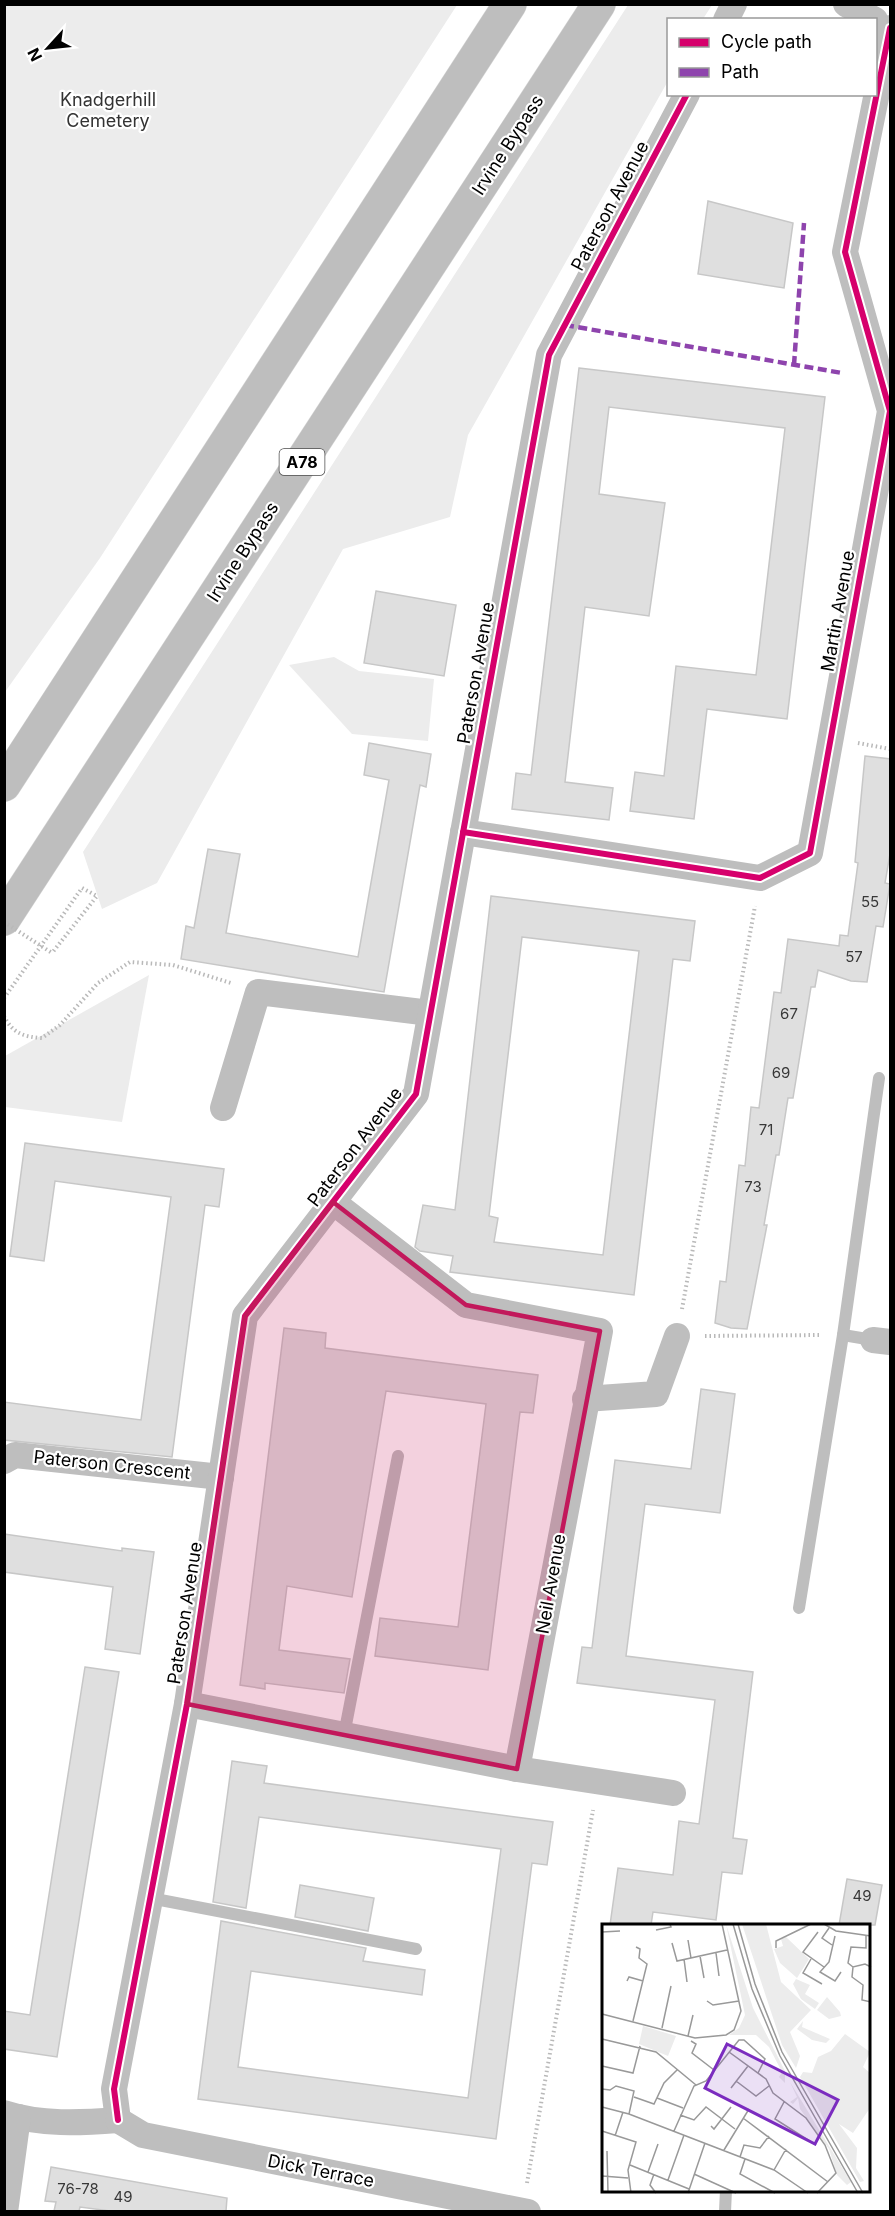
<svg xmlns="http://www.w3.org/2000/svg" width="895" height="2216" viewBox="0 0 895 2216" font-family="Inter,sans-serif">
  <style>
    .green { fill: #ececec }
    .building { fill: #dfdfdf; stroke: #c7c7c7; stroke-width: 1.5; fill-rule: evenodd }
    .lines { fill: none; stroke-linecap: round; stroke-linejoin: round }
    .trunk-casing { stroke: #dbdbdb; stroke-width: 34 }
    .path { stroke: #b9b9b9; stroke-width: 4; stroke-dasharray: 1.5 3; stroke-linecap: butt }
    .service { stroke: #bebebe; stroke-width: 12 }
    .minor { stroke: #bebebe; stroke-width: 26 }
    .trunk { stroke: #bebebe; stroke-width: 33 }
    .path-bridge { stroke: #b9b9b9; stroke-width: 4; stroke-dasharray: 1.5 3; stroke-linecap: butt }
    .quiet { stroke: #8e44ad; stroke-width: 4.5; stroke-dasharray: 9 4.5; stroke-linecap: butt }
    .cycleway-casing { stroke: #fff; stroke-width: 10 }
    .cycleway { stroke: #d6006c; stroke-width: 6 }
    .marked { fill: #c2185b; fill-opacity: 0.2; stroke: #c2185b; stroke-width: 4.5; stroke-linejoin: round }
    .labels { text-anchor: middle; stroke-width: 4.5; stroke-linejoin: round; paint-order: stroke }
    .number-label { font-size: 15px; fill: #383838 }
    .shield { fill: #fff; stroke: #4c4c4c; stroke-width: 1.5 }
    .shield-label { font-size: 16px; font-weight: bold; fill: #000 }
    .park-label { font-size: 18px; fill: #333; stroke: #fff }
    .street-label { font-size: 18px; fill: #000; stroke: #fff }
    .inset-road { fill: none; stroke: #999; stroke-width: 1.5 }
    .view { fill: #7b2cbf; fill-opacity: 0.15; stroke: #7b2cbf; stroke-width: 3 }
    .inset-edge { fill: none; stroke: #000; stroke-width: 3 }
  </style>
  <rect width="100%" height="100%" fill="#fff"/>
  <g class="green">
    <path d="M 5,4 L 457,5 L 100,558 L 5,692 Z"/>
    <path d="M 628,5 L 712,5 L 703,19 L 668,20 L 668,81 L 468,435 L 450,517 L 343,549 L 157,883 L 102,909 L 83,852 Z"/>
    <path d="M 334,657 L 359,671 L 434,679 L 428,741 L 352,734 L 289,665 Z"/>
    <path d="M 149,975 L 122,1122 L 5,1107 L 5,1056 Z"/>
  </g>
  <g class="building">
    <path d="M 708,201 L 793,223 L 784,288 L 698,274 Z"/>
    <path d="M 579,368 L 825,397 L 787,719 L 707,709 L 694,819 L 630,811 L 635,772 L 664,776 L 676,666 L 756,675 L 785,428 L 609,407 L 599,494 L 665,503 L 649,616 L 585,607 L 565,782 L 613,788 L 609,820 L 512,809 L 516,773 L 531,775 Z"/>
    <path d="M 376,591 L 456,605 L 444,676 L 364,663 Z"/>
    <path d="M 369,743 L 431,754 L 426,787 L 420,785 L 384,992 L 181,959 L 186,926 L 194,928 L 208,849 L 240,854 L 226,933 L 358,957 L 389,780 L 364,775 Z"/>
    <path d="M 865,756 L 891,759 L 891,848 L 885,883 L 890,884 L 883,927 L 876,926 L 867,982 L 851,981 L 818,970 L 815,987 L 811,987 L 793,1098 L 788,1098 L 779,1155 L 776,1155 L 764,1225 L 767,1225 L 747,1329 L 731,1328 L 715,1323 L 720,1281 L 726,1282 L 739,1165 L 745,1166 L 751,1107 L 759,1108 L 774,992 L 781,993 L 788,939 L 839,946 L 840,935 L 848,936 L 858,863 L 855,862 Z"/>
    <path d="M 491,896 L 695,921 L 690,961 L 673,959 L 634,1295 L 450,1272 L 453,1256 L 420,1251 L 415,1247 L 423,1205 L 455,1210 ZM 522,937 L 639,951 L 603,1255 L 494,1242 L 498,1218 L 489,1216 Z"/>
    <path d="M 25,1143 L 224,1169 L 219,1207 L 205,1205 L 172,1457 L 4,1440 L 4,1402 L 141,1420 L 171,1197 L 55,1181 L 44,1261 L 10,1256 Z"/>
    <path d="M 284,1328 L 326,1333 L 325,1348 L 538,1375 L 533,1413 L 520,1412 L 488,1670 L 375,1656 L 380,1618 L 458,1627 L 486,1404 L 386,1391 L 352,1597 L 287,1586 L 279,1650 L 350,1659 L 344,1693 L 265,1683 L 265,1689 L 240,1685 Z"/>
    <path d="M 701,1389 L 735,1394 L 720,1513 L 645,1504 L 626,1656 L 753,1672 L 733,1838 L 747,1840 L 742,1874 L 722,1872 L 716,1920 L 653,1912 L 651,1925 L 610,1925 L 618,1868 L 673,1875 L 679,1821 L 699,1824 L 715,1700 L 577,1683 L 582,1647 L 592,1648 L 615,1460 L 691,1469 Z"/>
    <path d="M 4,1534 L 122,1551 L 122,1548 L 154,1552 L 140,1654 L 105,1649 L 113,1587 L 4,1572 Z"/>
    <path d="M 85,1667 L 119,1672 L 57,2057 L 4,2049 L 4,2011 L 30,2015 Z"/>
    <path d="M 232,1761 L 267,1766 L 264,1783 L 553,1822 L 547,1865 L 532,1863 L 496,2139 L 198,2099 L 221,1921 L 366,1948 L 363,1961 L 425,1970 L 422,1995 L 251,1971 L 238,2067 L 468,2098 L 501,1849 L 259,1817 L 246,1908 L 213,1902 Z"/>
    <path d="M 847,1879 L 882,1885 L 875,1925 L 839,1925 Z"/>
    <path d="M 300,1885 L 374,1898 L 368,1931 L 295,1917 Z"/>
    <path d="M 51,2167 L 227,2198 L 226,2211 L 110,2211 L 80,2207 L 79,2211 L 54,2211 L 56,2202 L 45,2201 Z"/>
  </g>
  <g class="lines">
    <defs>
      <g id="trunk">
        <path d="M 4,785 L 510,4"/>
        <path d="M 4,919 L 599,4"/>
      </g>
    </defs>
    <use href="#trunk" class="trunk-casing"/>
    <g class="path">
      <path d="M 858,743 L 890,749"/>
      <path d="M 4,998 L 82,888 L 97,896 L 52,953"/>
      <path d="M 4,1016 C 12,1033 24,1037 42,1038 L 60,1025 L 98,983 L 130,962 L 173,965 L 231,983"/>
      <path d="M 682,1309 L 755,906"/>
      <path d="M 705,1336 L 821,1335"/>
      <path d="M 527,2183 L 593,1810"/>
    </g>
    <g class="service">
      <path d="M 843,1335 L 873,1340"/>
      <path d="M 799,1608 L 843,1335 L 879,1078"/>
      <path d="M 344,1735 L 398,1456"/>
      <path d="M 150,1898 L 416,1949"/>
      <path d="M 725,2212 L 726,2190"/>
    </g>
    <g class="minor">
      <path d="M 846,4 L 875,20"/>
      <path d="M 726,20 L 734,4"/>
      <path d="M 463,832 L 760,878 L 810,853 L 890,411 L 845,252 L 890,28"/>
      <path d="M 223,1108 L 258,992 L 430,1013"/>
      <path d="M 333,1202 L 466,1305 L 600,1331 L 517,1769"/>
      <path d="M 873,1340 L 890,1342"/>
      <path d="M 585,1399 L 656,1394 L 677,1336"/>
      <path d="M 4,1461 L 15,1455 L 221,1477"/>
      <path d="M 187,1704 L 517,1769 L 673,1793"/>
      <path d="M 4,2113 C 41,2125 80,2123 118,2120"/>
      <path d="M 118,2120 L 114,2089 L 187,1704 L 245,1316 L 416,1094 L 549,355 L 687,94"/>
      <path d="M 118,2120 L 143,2135 L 528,2212"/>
      <path d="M 5,2212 L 18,2117"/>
    </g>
    <use href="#trunk" class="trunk"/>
    <path class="path-bridge" d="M 4,922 L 52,953"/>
    <g class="quiet">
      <path d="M 565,325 L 842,373"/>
      <path d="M 794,365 L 804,223"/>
    </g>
    <defs>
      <g id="cycleway">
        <path d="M 463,832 L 760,878 L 810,853 L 890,411 L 845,252 L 890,28"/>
        <path d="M 118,2120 L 114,2089 L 187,1704 L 245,1316 L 416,1094 L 549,355 L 687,94"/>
      </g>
    </defs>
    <use href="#cycleway" class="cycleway-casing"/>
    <use href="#cycleway" class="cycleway"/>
  </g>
  <path class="marked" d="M 333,1202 L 466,1305 L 600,1331 L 517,1769 L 187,1704 L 245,1316 Z"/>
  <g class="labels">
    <g class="number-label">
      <text x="870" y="907">55</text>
      <text x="854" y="962">57</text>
      <text x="789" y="1019">67</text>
      <text x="781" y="1078">69</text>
      <text x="766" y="1135">71</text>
      <text x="753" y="1192">73</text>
      <text x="862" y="1901">49</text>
      <text x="78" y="2194">76-78</text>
      <text x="123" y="2202">49</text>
    </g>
    <rect class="shield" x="279.5" y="449" width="45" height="26" rx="4.5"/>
    <g class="shield-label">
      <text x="302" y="468">A78</text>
    </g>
    <g class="park-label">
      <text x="108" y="106">Knadgerhill<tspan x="108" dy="21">Cemetery</tspan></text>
    </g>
    <g class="street-label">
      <text transform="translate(508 145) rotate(-57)" y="6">Irvine Bypass</text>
      <text transform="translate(610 206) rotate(-62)" y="6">Paterson Avenue</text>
      <text transform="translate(243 552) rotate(-57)" y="6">Irvine Bypass</text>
      <text transform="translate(838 611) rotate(-80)" y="6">Martin Avenue</text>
      <text transform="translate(476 673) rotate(-80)" y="6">Paterson Avenue</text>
      <text transform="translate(355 1147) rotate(-53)" y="6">Paterson Avenue</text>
      <text transform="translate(112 1465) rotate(6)" y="6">Paterson Crescent</text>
      <text transform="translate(551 1584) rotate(-80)" y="6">Neil Avenue</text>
      <text transform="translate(185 1613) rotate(-81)" y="6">Paterson Avenue</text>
      <text transform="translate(321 2171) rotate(11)" y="6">Dick Terrace</text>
    </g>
  </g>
  <g transform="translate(602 1924)">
    <rect width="268" height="268" fill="#fff"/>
    <path d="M 124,0 L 151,84 L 183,147 L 183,159 L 177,153 L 180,148 L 167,123 L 154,111 L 127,111 L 137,104 L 143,91 ZM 140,0 L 164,0 L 179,58 L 209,86 L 188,108 L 198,132 L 194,144 L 180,121 ZM 184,13 L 207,35 L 195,54 L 178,39 L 172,25 L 181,22 L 179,15 ZM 194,55 L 208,61 L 203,70 L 217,79 L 213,85 L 199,75 L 191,60 ZM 225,73 L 238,88 L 239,92 L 227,95 L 215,86 ZM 201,97 L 200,103 L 228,115 L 224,119 L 210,116 L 195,105 ZM 41,102 L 74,112 L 66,132 L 37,120 ZM 243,110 L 268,128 L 261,143 L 268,149 L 268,184 L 251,209 L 237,200 L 255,224 L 254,244 L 262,257 L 258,258 L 198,153 L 201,148 L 210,149 L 216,133 L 229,127 ZM 188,158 L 249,258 L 245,261 L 235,251 L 227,225 L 198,185 L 196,174 L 191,180 L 188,178 L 195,173 Z" fill="#ececec"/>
    <path class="inset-road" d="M 131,0 L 150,65 L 178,132 L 256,269M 136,0 L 153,60 L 180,128 L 261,269M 222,0 L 234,7 L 269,12M 227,4 L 220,14 L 230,21M 54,6 L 69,3 L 68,0M 0,8 L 18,7M 216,8 L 201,28 L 222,43M 233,12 L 227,38 L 218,48 L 233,57 L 239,48M 264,12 L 264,24 L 249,23 L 246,39 L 251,43 L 263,40 L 269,43M 86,16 L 89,34M 70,19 L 75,37 L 125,26M 174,24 L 174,17 L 209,0M 114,29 L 117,52M 98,32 L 102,54M 82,35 L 85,58M 209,35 L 201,49 L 220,60M 251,43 L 250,53 L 261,61 L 260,76 L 269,78M 25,57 L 27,53 L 41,57M 105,77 L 111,81 L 137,77M 0,90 L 93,114 L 124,111 L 132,106 L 139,87 L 120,0M 31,97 L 45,40 L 37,34 L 38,25 L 34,23M 60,104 L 69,62M 86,112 L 91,91M 0,115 L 54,128 L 94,161M 89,117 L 94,120 L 90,129 L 112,146M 127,128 L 164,155 L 171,169 L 204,194 L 223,221 L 234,249 L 215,269M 0,142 L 31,149 L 38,122M 134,157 L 154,172 L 167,162M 129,164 L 146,142M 0,165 L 8,166 L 14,162 L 32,167 L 27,190M 32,173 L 52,180 L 62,159 L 75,146M 55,174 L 81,184M 182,178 L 173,195 L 214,221M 0,183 L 27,190 L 172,246 L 206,269M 78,191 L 92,196 L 104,183 L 133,205M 141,194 L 226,258M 109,202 L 112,205 L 129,183M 0,207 L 34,218 L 26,246 L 29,269M 72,207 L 92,162 L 104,157 L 137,116 L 142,116 L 163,135 L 156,149M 13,212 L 21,188M 122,226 L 147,185M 5,227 L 6,269M 138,233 L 142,221 L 158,224 L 167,212M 143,235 L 138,250 L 173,269M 28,241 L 87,265M 172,246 L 184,225M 46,248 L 56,220M 52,250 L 48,261 L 54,269M 92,250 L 134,269M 0,252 L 26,254M 66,256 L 82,211M 86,269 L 103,219"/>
    <path class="view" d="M 125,120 L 236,176 L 213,220 L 103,164 Z"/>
    <rect width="268" height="268" class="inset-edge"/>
  </g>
  <rect width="895" height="2216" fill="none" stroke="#000000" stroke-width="12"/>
  <rect x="667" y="18" width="210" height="78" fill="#ffffff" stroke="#999999" stroke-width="1.5"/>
  <rect x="679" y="38" width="30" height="9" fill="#d6006c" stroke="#999999" stroke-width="1.5"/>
  <text x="721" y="48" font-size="18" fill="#000000">Cycle path</text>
  <rect x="679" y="68" width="30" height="9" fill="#8e44ad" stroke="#999999" stroke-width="1.5"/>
  <text x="721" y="78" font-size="18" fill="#000000">Path</text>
  <g transform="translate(48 48) rotate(243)" stroke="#ffffff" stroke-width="4.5" paint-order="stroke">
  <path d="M0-4.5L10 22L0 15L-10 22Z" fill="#000000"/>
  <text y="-9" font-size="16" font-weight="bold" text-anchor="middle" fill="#000000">N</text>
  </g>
</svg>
